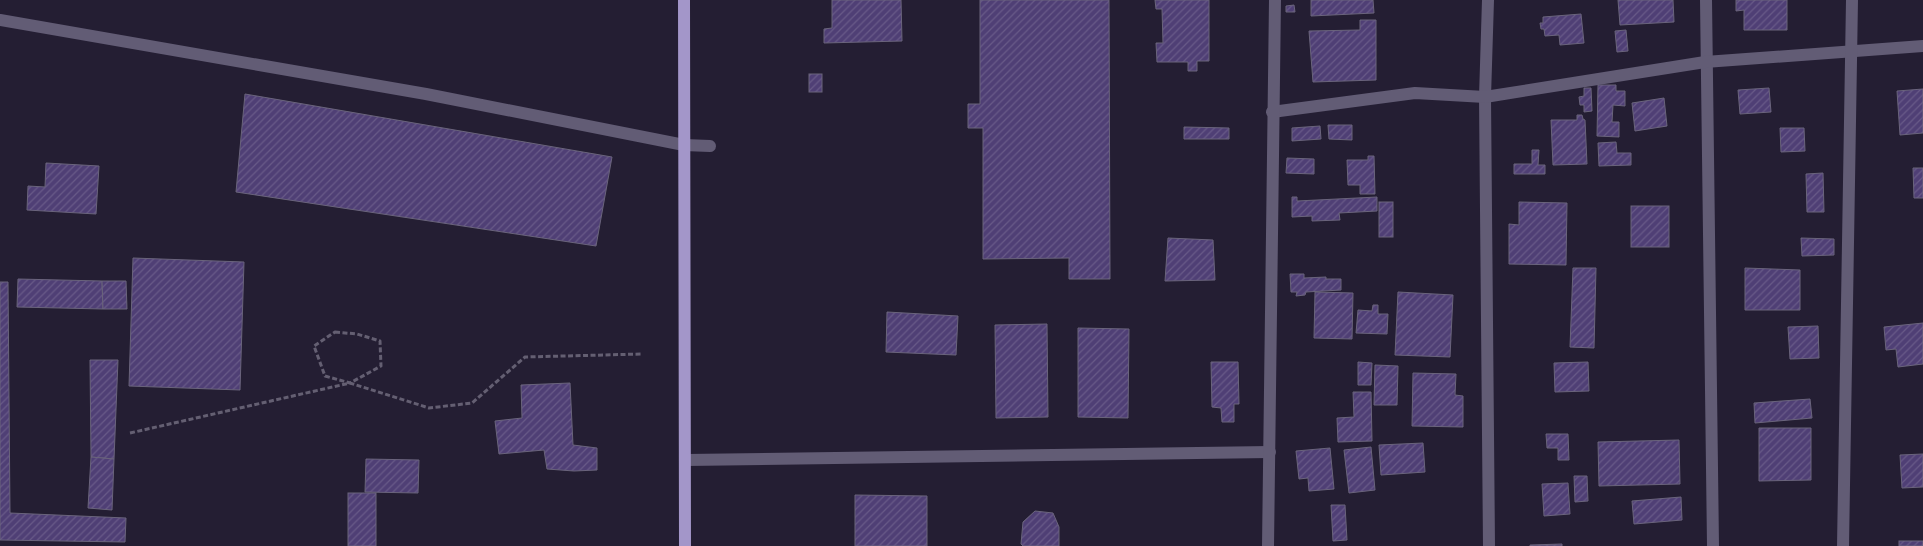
<svg xmlns="http://www.w3.org/2000/svg" width="1923" height="546" viewBox="0 0 1923 546" font-family="'Varela Round',sans-serif">
  <style>
    .building { fill: url(#building-hatch); stroke: #6a647c }
    .lines { fill: none; stroke-linecap: round; stroke-linejoin: round }
    .path { stroke: #645f72; stroke-width: 3; stroke-dasharray: 5 2.5; stroke-linecap: butt }
    .lane { stroke: #625c75; stroke-width: 12 }
    .street { stroke: #625c75; stroke-width: 12 }
    .primary { stroke: #a396c9; stroke-width: 12 }
  </style>
  <defs>
    <pattern id="building-hatch" width="6" height="6" patternUnits="userSpaceOnUse" patternTransform="scale(1.25)"><rect width="6" height="6" fill="#4f3f75"/><path d="M-1 1l2-2M0 6l6-6M5 7l2-2" fill="none" stroke="#685a88"/></pattern>
  </defs>
  <rect width="100%" height="100%" fill="#241e33"/>
  <g class="building">
    <path d="M 832,0 L 901,0 L 902,41 L 824,43 L 824,29 L 832,28 Z"/>
    <path d="M 980,0 L 1109,0 L 1110,279 L 1069,279 L 1069,258 L 983,259 L 983,128 L 968,128 L 968,104 L 980,104 Z"/>
    <path d="M 1155,0 L 1209,0 L 1209,61 L 1197,61 L 1197,71 L 1188,71 L 1188,62 L 1157,62 L 1156,43 L 1163,43 L 1162,9 L 1156,9 Z"/>
    <path d="M 1311,0 L 1373,0 L 1374,13 L 1311,16 Z"/>
    <path d="M 1618,0 L 1673,0 L 1674,22 L 1620,25 Z"/>
    <path d="M 1736,0 L 1787,0 L 1787,30 L 1744,30 L 1744,10 L 1736,11 Z"/>
    <path d="M 1294,5 L 1295,12 L 1286,12 L 1286,6 Z"/>
    <path d="M 1581,14 L 1584,43 L 1560,45 L 1559,35 L 1545,36 L 1544,29 L 1541,29 L 1540,23 L 1543,23 L 1543,17 Z"/>
    <path d="M 1360,20 L 1376,20 L 1376,80 L 1313,82 L 1309,31 L 1360,30 Z"/>
    <path d="M 1626,30 L 1628,51 L 1617,52 L 1615,31 Z"/>
    <rect x="809" y="74" width="13" height="18"/>
    <path d="M 1598,85 L 1616,85 L 1616,91 L 1625,91 L 1625,106 L 1613,105 L 1612,122 L 1619,122 L 1619,137 L 1597,136 Z"/>
    <path d="M 1584,88 L 1591,88 L 1592,111 L 1584,112 L 1584,105 L 1580,105 L 1579,97 L 1584,96 Z"/>
    <path d="M 1769,88 L 1771,112 L 1740,114 L 1738,90 Z"/>
    <path d="M 1923,89 L 1923,133 L 1900,135 L 1897,91 Z"/>
    <path d="M 245,94 L 612,157 L 596,246 L 236,192 Z"/>
    <path d="M 1664,98 L 1667,126 L 1635,131 L 1632,103 Z"/>
    <path d="M 1577,115 L 1582,115 L 1583,119 L 1585,120 L 1587,164 L 1553,165 L 1551,120 L 1577,120 Z"/>
    <path d="M 1328,125 L 1352,125 L 1352,140 L 1329,139 Z"/>
    <path d="M 1320,126 L 1321,139 L 1292,141 L 1292,128 Z"/>
    <path d="M 1184,127 L 1229,128 L 1229,139 L 1184,139 Z"/>
    <path d="M 1780,128 L 1804,128 L 1805,151 L 1781,152 Z"/>
    <path d="M 1616,142 L 1617,153 L 1631,153 L 1631,165 L 1599,166 L 1598,143 Z"/>
    <path d="M 1532,150 L 1539,150 L 1538,165 L 1545,165 L 1545,174 L 1514,174 L 1514,164 L 1532,164 Z"/>
    <path d="M 1368,156 L 1374,156 L 1375,194 L 1360,194 L 1360,185 L 1348,185 L 1347,160 L 1368,160 Z"/>
    <path d="M 1287,158 L 1314,159 L 1314,174 L 1286,173 Z"/>
    <path d="M 46,163 L 99,166 L 96,214 L 27,210 L 28,186 L 45,187 Z"/>
    <path d="M 1913,168 L 1923,168 L 1923,198 L 1914,198 Z"/>
    <path d="M 1823,173 L 1824,212 L 1807,212 L 1806,174 Z"/>
    <path d="M 1292,197 L 1297,197 L 1297,201 L 1377,197 L 1377,211 L 1339,213 L 1340,220 L 1312,221 L 1312,216 L 1292,217 Z"/>
    <rect x="1379" y="202" width="14" height="35"/>
    <path d="M 1519,202 L 1567,203 L 1566,265 L 1509,264 L 1509,224 L 1519,225 Z"/>
    <rect x="1631" y="206" width="38" height="41"/>
    <path d="M 1168,238 L 1213,240 L 1215,280 L 1165,281 Z"/>
    <path d="M 1801,238 L 1834,239 L 1834,255 L 1802,256 Z"/>
    <path d="M 133,258 L 244,262 L 240,390 L 129,386 Z"/>
    <path d="M 1573,268 L 1596,268 L 1594,348 L 1570,347 Z"/>
    <path d="M 1745,268 L 1800,270 L 1800,310 L 1745,310 Z"/>
    <path d="M 1290,274 L 1304,274 L 1304,278 L 1326,277 L 1326,279 L 1341,279 L 1341,290 L 1306,292 L 1305,295 L 1296,296 L 1297,292 L 1291,292 Z"/>
    <path d="M 18,279 L 102,281 L 103,309 L 17,307 Z"/>
    <path d="M 102,281 L 126,281 L 127,309 L 103,309 Z"/>
    <path d="M 0,282 L 8,282 L 10,513 L 126,518 L 125,542 L 0,540 Z"/>
    <path d="M 1315,292 L 1353,293 L 1352,339 L 1314,338 Z"/>
    <path d="M 1398,292 L 1453,295 L 1450,357 L 1395,355 Z"/>
    <path d="M 1373,305 L 1378,305 L 1378,314 L 1388,314 L 1387,334 L 1356,333 L 1358,310 L 1372,311 Z"/>
    <path d="M 887,312 L 958,316 L 956,355 L 886,352 Z"/>
    <path d="M 1923,323 L 1923,364 L 1898,367 L 1896,349 L 1886,350 L 1884,327 Z"/>
    <path d="M 1047,324 L 1048,417 L 996,418 L 995,325 Z"/>
    <path d="M 1818,326 L 1819,358 L 1790,359 L 1788,327 Z"/>
    <path d="M 1078,328 L 1129,329 L 1128,418 L 1078,417 Z"/>
    <path d="M 90,360 L 118,360 L 114,459 L 91,457 Z"/>
    <path d="M 1211,362 L 1238,362 L 1239,404 L 1234,404 L 1234,422 L 1222,422 L 1221,408 L 1212,407 Z"/>
    <path d="M 1358,362 L 1372,363 L 1371,385 L 1358,385 Z"/>
    <path d="M 1588,362 L 1589,391 L 1555,392 L 1554,363 Z"/>
    <path d="M 1375,365 L 1398,366 L 1397,405 L 1374,405 Z"/>
    <path d="M 1413,373 L 1456,374 L 1455,395 L 1463,396 L 1463,427 L 1412,426 Z"/>
    <path d="M 570,383 L 573,445 L 597,448 L 597,470 L 574,471 L 547,469 L 544,450 L 499,454 L 495,421 L 522,418 L 521,385 Z"/>
    <path d="M 1353,392 L 1371,392 L 1372,441 L 1338,442 L 1337,418 L 1354,417 Z"/>
    <path d="M 1810,399 L 1812,418 L 1755,423 L 1754,403 Z"/>
    <path d="M 1759,428 L 1811,428 L 1811,480 L 1759,481 Z"/>
    <path d="M 1546,434 L 1568,434 L 1569,460 L 1558,460 L 1558,448 L 1547,448 Z"/>
    <path d="M 1679,440 L 1680,484 L 1599,486 L 1598,442 Z"/>
    <path d="M 1423,443 L 1425,472 L 1381,475 L 1379,445 Z"/>
    <path d="M 1371,447 L 1375,490 L 1349,493 L 1344,450 Z"/>
    <path d="M 1330,448 L 1334,489 L 1309,491 L 1308,478 L 1299,479 L 1296,451 Z"/>
    <path d="M 1923,454 L 1923,487 L 1902,488 L 1900,455 Z"/>
    <path d="M 91,457 L 114,459 L 112,510 L 88,508 Z"/>
    <path d="M 366,459 L 419,460 L 418,493 L 365,492 Z"/>
    <path d="M 1574,476 L 1587,476 L 1588,501 L 1575,502 Z"/>
    <path d="M 1568,483 L 1570,514 L 1544,516 L 1542,484 Z"/>
    <rect x="348" y="493" width="28" height="53"/>
    <path d="M 855,495 L 927,496 L 927,546 L 855,546 Z"/>
    <path d="M 1681,497 L 1682,520 L 1634,524 L 1632,501 Z"/>
    <path d="M 1331,505 L 1345,505 L 1347,540 L 1333,541 Z"/>
    <path d="M 1035,511 L 1053,513 L 1059,527 L 1059,546 L 1023,546 L 1021,544 L 1023,522 Z"/>
    <rect x="1899" y="541" width="24" height="5"/>
    <path d="M 1562,544 L 1562,546 L 1530,546 L 1530,545 Z"/>
  </g>
  <g class="lines">
    <g class="path">
      <path d="M 335,332 L 357,334 L 380,341 L 381,366 L 350,383 L 325,376 L 314,346 Z"/>
      <path d="M 130,433 L 350,383 L 429,408 L 472,403 L 525,357 L 642,354"/>
    </g>
    <path class="lane" d="M 684,145 L 710,146"/>
    <g class="street">
      <path d="M 1488,0 L 1485,97 L 1489,546"/>
      <path d="M 1706,0 L 1713,546"/>
      <path d="M 0,20 L 426,94 L 684,145"/>
      <path d="M 1272,112 L 1415,93 L 1485,97 L 1705,62 L 1923,46"/>
      <path d="M 686,460 L 1270,452"/>
      <path d="M 1268,546 L 1275,0"/>
      <path d="M 1843,546 L 1852,0"/>
    </g>
    <path class="primary" d="M 684,0 L 685,546"/>
  </g>
</svg>
